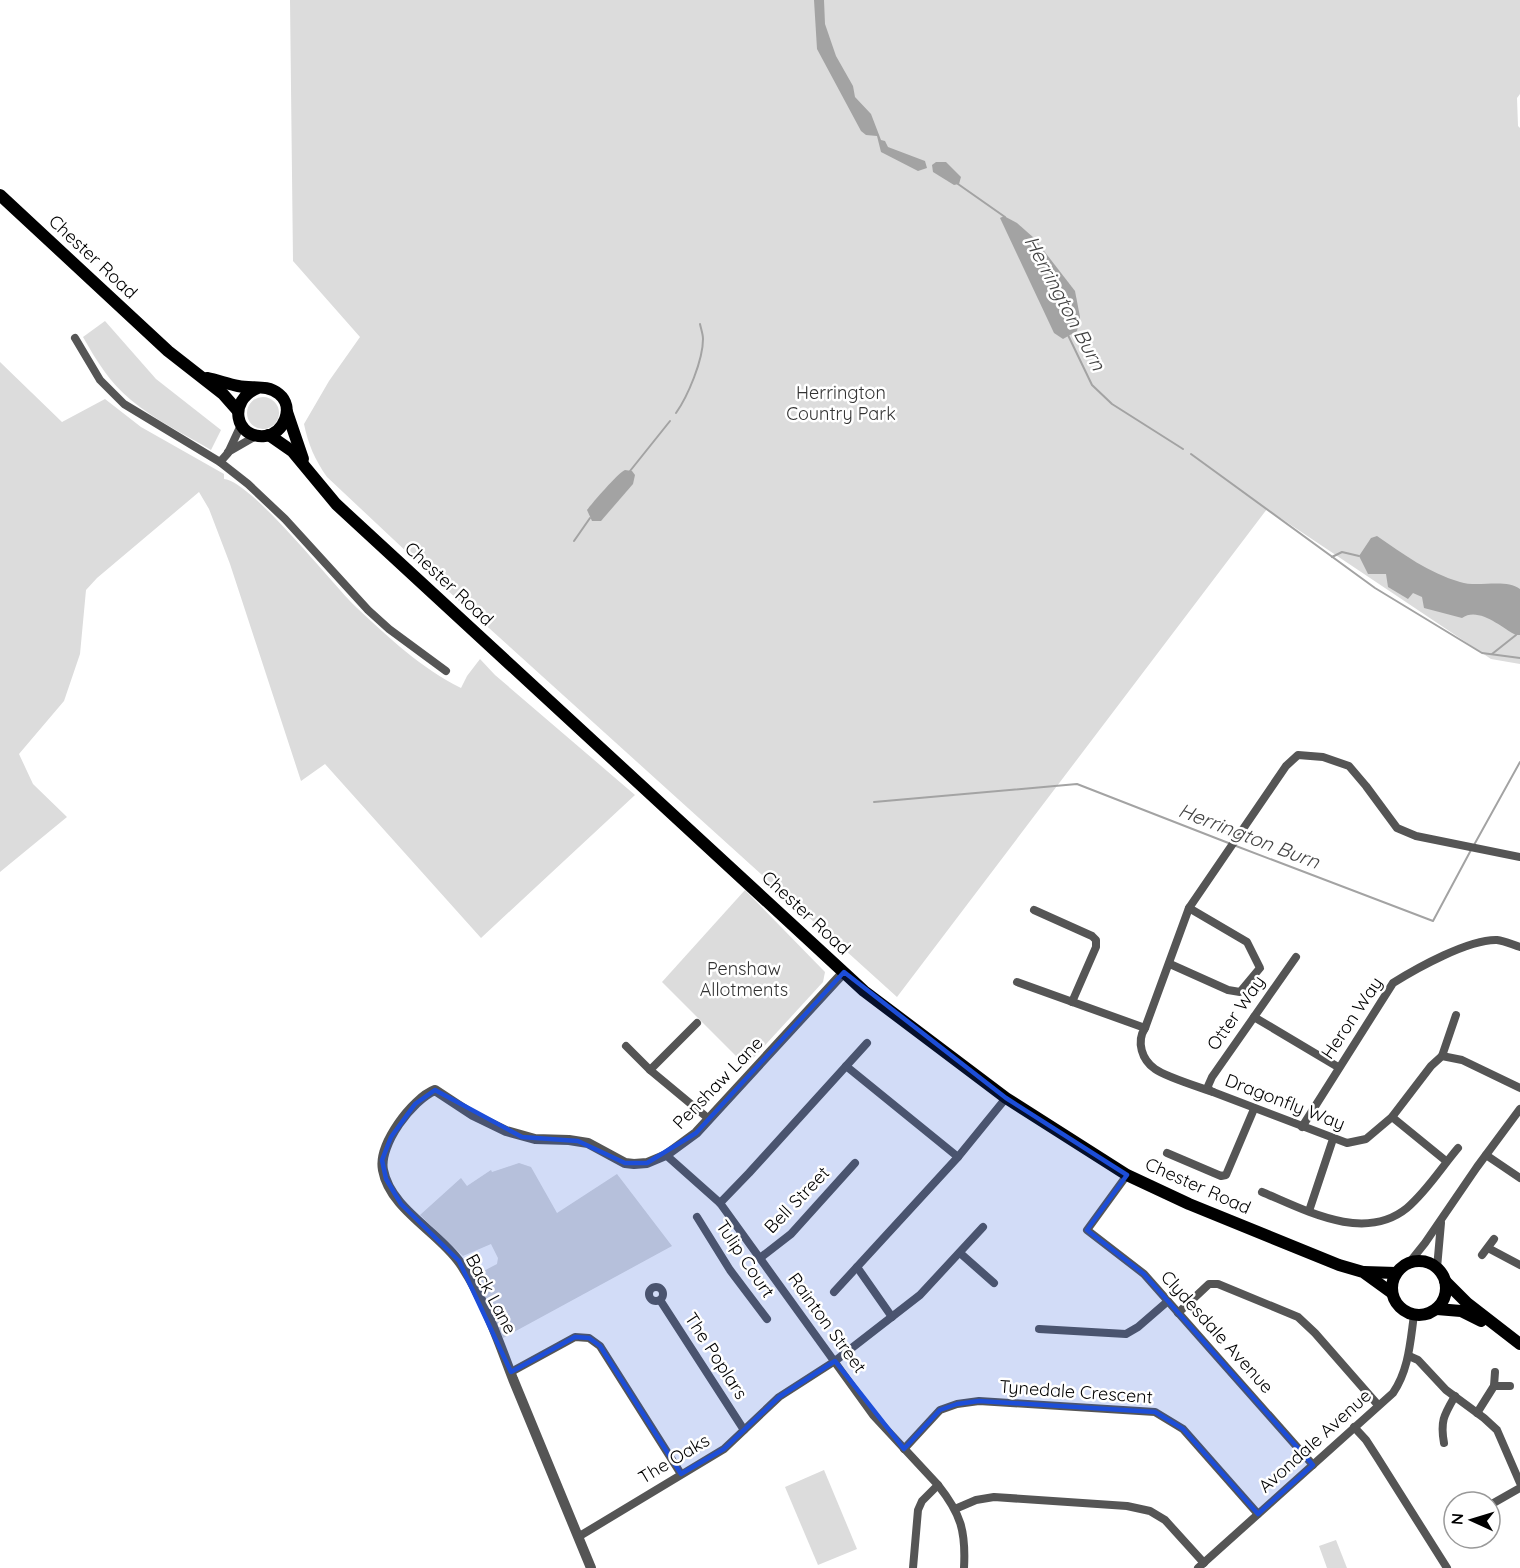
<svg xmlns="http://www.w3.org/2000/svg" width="1520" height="1568" viewBox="0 0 1520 1568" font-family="Quicksand,sans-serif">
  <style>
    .green { fill: #dcdcdc }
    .water { fill: #a3a3a3 }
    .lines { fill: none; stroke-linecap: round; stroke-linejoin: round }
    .stream { stroke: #a3a3a3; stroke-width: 2 }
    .minor { stroke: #555; stroke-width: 8 }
    .tertiary { stroke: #555; stroke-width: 10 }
    .primary { stroke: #000; stroke-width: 12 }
    .marked { fill: #1d4ed8; fill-opacity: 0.2; stroke: #1d4ed8; stroke-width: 4.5; stroke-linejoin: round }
    .labels { text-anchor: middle; stroke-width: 5; stroke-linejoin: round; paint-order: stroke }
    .street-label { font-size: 18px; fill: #000; stroke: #fff }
    .park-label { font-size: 18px; fill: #333; stroke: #fff }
    .water-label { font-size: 20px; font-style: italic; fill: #444; stroke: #fff }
  </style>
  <rect width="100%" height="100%" fill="#fff"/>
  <g class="green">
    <path d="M 290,0 L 1520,0 L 1520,94 L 1517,98 L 1518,126 L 1520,128 L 1520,664 L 1491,659 L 1267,509 L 897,997 L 459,601 L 327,477 C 315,460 308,444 304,424 L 329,381 L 360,337 L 293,261 Z"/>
    <path d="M 105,321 L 156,379 L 221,430 L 211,450 C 184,434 155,420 131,400 C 110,383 96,360 83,337 Z"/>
    <path d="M 0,362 L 62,422 L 105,399 L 141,427 L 224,474 L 224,479 C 251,481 332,584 357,608 C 388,637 422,669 461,688 L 467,676 L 480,659 L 495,675 L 635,795 L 481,938 L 325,764 L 301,781 L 230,564 L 209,509 L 199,492 L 97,578 L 86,590 L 80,654 L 64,701 L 19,754 L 33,784 L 67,817 L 0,872 Z"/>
    <circle cx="263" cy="413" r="16"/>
    <path d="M 745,890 L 825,972 L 823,982 L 746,1066 L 662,982 Z"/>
    <path d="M 519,1163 L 531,1167 L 557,1213 L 617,1174 L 672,1246 L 503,1338 L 480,1293 L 476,1275 L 497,1264 L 498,1258 L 491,1244 L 463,1256 L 420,1215 L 461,1178 L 467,1186 L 491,1170 L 492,1172 Z"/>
    <path d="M 824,1470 L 857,1549 L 818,1565 L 785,1487 Z"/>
    <path d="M 1336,1540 L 1347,1568 L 1327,1568 L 1319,1546 Z"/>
  </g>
  <g class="water">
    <path d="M 814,0 L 824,0 L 825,24 L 836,56 L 853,86 L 855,97 L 871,114 L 881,140 L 885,141 L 888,147 L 925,161 L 927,168 L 918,171 L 881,152 L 877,136 L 866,135 L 861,131 L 817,49 Z"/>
    <path d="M 936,162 L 946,162 L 961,177 L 959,184 L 954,185 L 933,172 L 932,165 Z"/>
    <path d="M 1004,216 L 1017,223 L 1034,238 L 1075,291 L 1080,317 L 1077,331 L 1063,339 L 1054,333 L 1000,218 Z"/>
    <path d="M 625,470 L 632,471 L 635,475 L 633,484 L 601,521 L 592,521 L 587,510 C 592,503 619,472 625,470 Z"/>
    <path d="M 1377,536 C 1403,554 1429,573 1460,582 C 1478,588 1505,578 1520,589 L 1520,635 L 1516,635 C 1501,627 1478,606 1462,618 L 1424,608 L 1422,597 L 1413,593 L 1408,599 L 1388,587 L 1386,574 L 1368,574 L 1359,556 L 1371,538 Z"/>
  </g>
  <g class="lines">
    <g class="stream">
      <path d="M 958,184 L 1005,217"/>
      <path d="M 1067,333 L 1092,385 L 1112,404 L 1183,449"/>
      <path d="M 676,413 C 688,396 703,360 703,339 C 703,334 701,329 700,324"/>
      <path d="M 1191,454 L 1375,588 L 1482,653 L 1520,658"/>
      <path d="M 630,471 L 670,421"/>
      <path d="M 574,541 L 590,518"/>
      <path d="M 1332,557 L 1342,552 L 1359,556"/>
      <path d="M 1492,654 L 1516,635"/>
      <path d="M 874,802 L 1077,784 L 1231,844"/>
      <path d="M 1474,845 L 1520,762"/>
      <path d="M 1236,846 L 1433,921 L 1471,850"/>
    </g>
    <g class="minor">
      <path d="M 75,338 L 100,380 L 124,404 L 220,462 L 248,484 L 285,519 L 368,610 L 389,629 L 446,671"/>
      <path d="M 228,452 L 256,436"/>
      <path d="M 220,462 L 228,453 L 241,425"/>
      <path d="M 1034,910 L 1092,936 L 1096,940 L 1096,947 L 1072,1002"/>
      <path d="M 1296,957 L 1212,1077 L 1208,1086 L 1209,1090 L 1213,1092 L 1347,1143 L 1366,1139 L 1392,1117 L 1431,1066 L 1442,1056 L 1462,1060 L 1520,1088"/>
      <path d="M 1170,964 L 1228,990 L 1240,992 L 1260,968 L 1247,942 L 1189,908"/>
      <path d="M 1017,982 L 1145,1028 L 1189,908 L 1286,766 L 1298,755 L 1323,757 L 1349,766 L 1366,786 L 1397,828 L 1416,836 L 1520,857"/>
      <path d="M 1254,1017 L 1338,1067"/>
      <path d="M 1145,1028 C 1136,1042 1142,1060 1155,1069 C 1166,1077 1199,1087 1213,1092"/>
      <path d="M 626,1046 L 650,1070 L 709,1119"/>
      <path d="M 1442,1056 L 1456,1015"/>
      <path d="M 846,1066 L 958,1157"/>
      <path d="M 650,1070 L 697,1023"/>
      <path d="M 1392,1117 L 1446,1161"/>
      <path d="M 1302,1127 L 1393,983 C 1417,968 1469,939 1497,940 C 1505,941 1513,945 1520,947"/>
      <path d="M 1167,1153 L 1221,1176 L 1226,1175 L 1254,1109"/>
      <path d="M 666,1155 L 720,1203 L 873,1415 L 938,1485 L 922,1501 L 918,1510 L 913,1568"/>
      <path d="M 1486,1155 L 1520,1178"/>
      <path d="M 1127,1175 L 1087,1230 L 1144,1274 L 1313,1465"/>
      <path d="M 1262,1192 C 1305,1210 1364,1243 1407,1208 C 1427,1191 1441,1168 1458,1148"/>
      <path d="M 720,1203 L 749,1173 L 867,1043"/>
      <path d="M 1309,1211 L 1333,1139"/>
      <path d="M 697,1217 L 730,1270 L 767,1319"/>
      <path d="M 1488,1248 L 1520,1265"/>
      <path d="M 960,1253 L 994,1283"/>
      <path d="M 1482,1255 L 1494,1239"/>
      <path d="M 760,1258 L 791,1234 L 855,1163"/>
      <path d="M 1409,1263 L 1425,1243 L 1477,1167 L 1520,1109"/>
      <path d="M 857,1267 L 892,1317"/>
      <path d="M 1437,1268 L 1441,1223"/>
      <circle cx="656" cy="1294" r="7"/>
      <path d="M 834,1292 L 958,1157 L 1006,1098"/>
      <path d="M 660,1300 L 744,1430"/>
      <path d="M 1178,1313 L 1209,1284 L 1218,1284 L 1298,1317 L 1315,1333 L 1378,1405"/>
      <path d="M 1039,1329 L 1126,1334 L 1138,1327 L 1168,1301"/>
      <path d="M 1409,1356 L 1418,1360 L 1446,1390 L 1484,1418 L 1497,1430 L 1520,1483"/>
      <path d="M 511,1372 L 575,1337 L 589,1338 L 600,1346 L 681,1474"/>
      <path d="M 1494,1386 L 1510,1386"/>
      <path d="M 1477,1413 L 1494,1386 L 1495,1372"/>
      <path d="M 1354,1427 L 1366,1440 L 1377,1457 L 1447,1568"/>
      <path d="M 1444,1443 C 1440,1421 1444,1415 1455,1396"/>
      <path d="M 904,1449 L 940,1410 L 957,1404 L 979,1401 L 1155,1412 L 1183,1429 L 1258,1514"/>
      <path d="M 938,1485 C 961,1514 966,1531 964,1568"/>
      <path d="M 1490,1505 L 1520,1488"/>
      <path d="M 955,1509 L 976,1500 L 994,1497 L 1127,1506 L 1150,1511 L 1165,1520 L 1204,1563"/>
      <path d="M 578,1537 L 724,1449 L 779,1397 L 835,1361 L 920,1295 L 983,1227"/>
      <path d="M 1198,1568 L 1393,1393 C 1409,1369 1410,1343 1414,1315"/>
    </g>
    <path class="tertiary" d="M 591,1568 C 565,1505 539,1442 513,1379 C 498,1340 484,1298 460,1263 C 439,1232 390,1209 383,1170 C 378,1145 412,1099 435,1090 L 473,1115 L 506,1131 L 535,1139 L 569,1140 L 588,1143 L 625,1163 L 634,1164 L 647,1163 L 666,1155 L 696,1133 L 844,972"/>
    <g class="primary">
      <path d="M 0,195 L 168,351 L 223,394 L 238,411"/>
      <path d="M 207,378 C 217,380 228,384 238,386 C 252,389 267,384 279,394 C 295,407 284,434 265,436 C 235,439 227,400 258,388"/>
      <path d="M 287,412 L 303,459"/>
      <path d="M 269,435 L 292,451 L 336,504 L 864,991 L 1006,1098 L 1127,1175 L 1189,1204 L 1339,1265 L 1363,1272 L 1392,1293"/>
      <circle cx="1419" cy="1288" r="27"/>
      <path d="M 1364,1272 L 1396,1273"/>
      <path d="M 1445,1281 L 1467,1303 L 1520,1344"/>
      <path d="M 1437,1309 L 1461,1311 L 1481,1321"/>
    </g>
  </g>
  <path class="marked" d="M 844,972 L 1006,1098 L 1127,1175 L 1087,1230 L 1144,1274 L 1313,1465 L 1258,1514 L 1183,1429 L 1155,1412 L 979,1401 L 957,1404 L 940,1410 L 904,1449 L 835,1361 L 779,1397 L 724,1449 L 681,1474 L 600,1346 L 589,1338 L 575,1337 L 511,1372 L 459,1261 L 401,1204 L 386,1179 L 382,1160 L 391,1137 L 415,1104 L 435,1090 L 522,1137 L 578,1141 L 625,1163 L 647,1163 L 696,1133 Z"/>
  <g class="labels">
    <g class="street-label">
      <text transform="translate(93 257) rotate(43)" y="6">Chester Road</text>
      <text transform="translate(449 584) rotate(43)" y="6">Chester Road</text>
      <text transform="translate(806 913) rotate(43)" y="6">Chester Road</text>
      <text transform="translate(1236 1013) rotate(-55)" y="6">Otter Way</text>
      <text transform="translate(1352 1018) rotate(-56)" y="6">Heron Way</text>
      <text transform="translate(718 1083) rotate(-46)" y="6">Penshaw Lane</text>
      <text transform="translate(1285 1102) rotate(21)" y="6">Dragonfly Way</text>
      <text transform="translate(1198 1186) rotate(24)" y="6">Chester Road</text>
      <text transform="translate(797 1200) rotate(-46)" y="6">Bell Street</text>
      <text transform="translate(745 1259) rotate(56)" y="6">Tulip Court</text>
      <text transform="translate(491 1294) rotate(62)" y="6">Back Lane</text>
      <text transform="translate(827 1323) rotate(54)" y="6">Rainton Street</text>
      <text transform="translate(1217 1332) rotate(48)" y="6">Clydesdale Avenue</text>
      <text transform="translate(716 1356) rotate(57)" y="6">The Poplars</text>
      <text transform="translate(1076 1392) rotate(4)" y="6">Tynedale Crescent</text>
      <text transform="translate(1315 1441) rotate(-42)" y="6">Avondale Avenue</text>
      <text transform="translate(674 1459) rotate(-31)" y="6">The Oaks</text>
    </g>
    <g class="park-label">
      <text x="841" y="399">Herrington<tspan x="841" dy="21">Country Park</tspan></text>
      <text x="744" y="975">Penshaw<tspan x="744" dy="21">Allotments</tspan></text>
    </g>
    <g class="water-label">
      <text transform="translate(1065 303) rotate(62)" y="7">Herrington Burn</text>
      <text transform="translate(1249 836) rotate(21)" y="7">Herrington Burn</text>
    </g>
  </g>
  <g transform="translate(1472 1520) rotate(274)"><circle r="28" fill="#ffffff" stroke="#999999" stroke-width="1.5"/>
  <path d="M0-4.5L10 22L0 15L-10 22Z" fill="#000000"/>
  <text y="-9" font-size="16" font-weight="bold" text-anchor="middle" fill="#000000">N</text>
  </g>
</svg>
